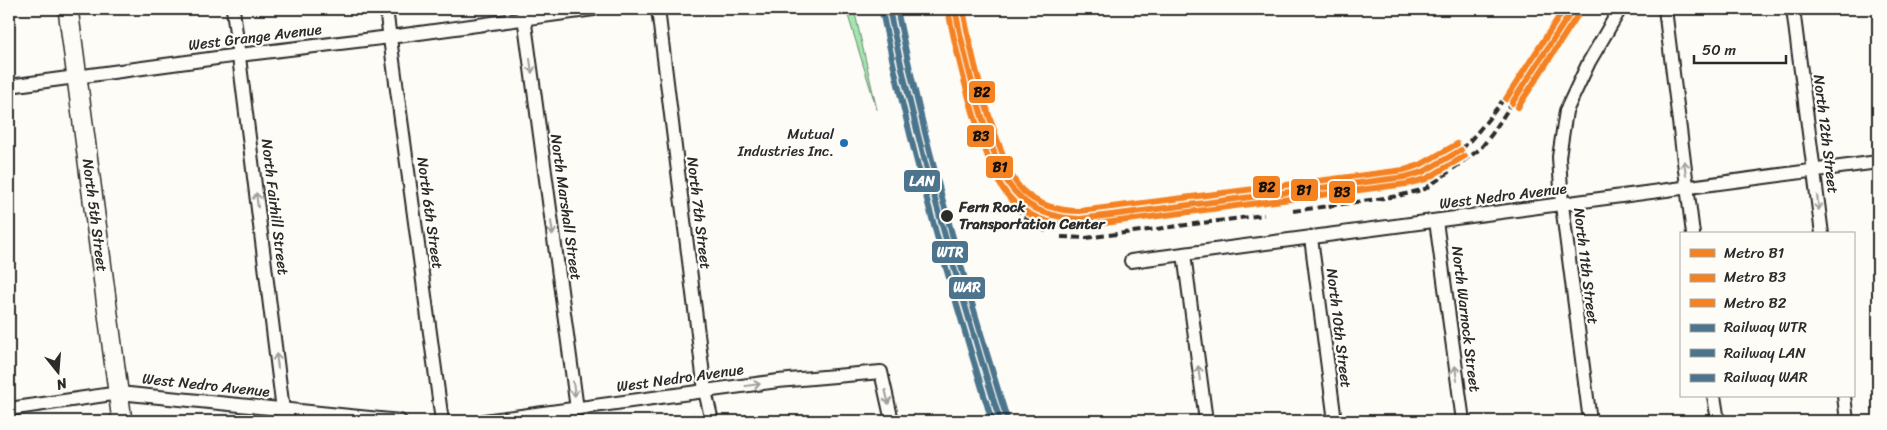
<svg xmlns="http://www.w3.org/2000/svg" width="1887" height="430" viewBox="0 0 1887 430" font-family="Sriracha,sans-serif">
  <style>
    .green { fill: #a4e6b0; stroke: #68886e }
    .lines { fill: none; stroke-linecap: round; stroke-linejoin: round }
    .street-casing { stroke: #2b2b2b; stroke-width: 16 }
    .secondary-casing { stroke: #2b2b2b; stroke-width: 22 }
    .street { stroke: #fdfcf7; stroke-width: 12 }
    .secondary { stroke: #fdfcf7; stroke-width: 19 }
    .rail { stroke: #2b2b2b; stroke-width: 4; stroke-dasharray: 8 4; stroke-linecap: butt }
    .rail-1-casing { stroke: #fdfcf7; stroke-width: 10 }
    .rail-2-casing { stroke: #fdfcf7; stroke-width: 10 }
    .rail-3-casing { stroke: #fdfcf7; stroke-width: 10 }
    .rail-1 { stroke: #4c748c; stroke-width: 6 }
    .rail-2 { stroke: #4c748c; stroke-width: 6 }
    .rail-3 { stroke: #4c748c; stroke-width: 6 }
    .metro-1-casing { stroke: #fdfcf7; stroke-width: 10 }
    .metro-2-casing { stroke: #fdfcf7; stroke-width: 10 }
    .metro-3-casing { stroke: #fdfcf7; stroke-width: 10 }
    .metro-1 { stroke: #f58220; stroke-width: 6 }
    .metro-2 { stroke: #f58220; stroke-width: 6 }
    .metro-3 { stroke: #f58220; stroke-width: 6 }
    .oneway { stroke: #9e9e9b }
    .poi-dot { fill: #1f6fb2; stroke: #fdfcf7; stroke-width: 2 }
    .stop-dot { fill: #2b2b2b; stroke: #fdfcf7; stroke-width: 2 }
    .labels { text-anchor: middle; stroke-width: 4.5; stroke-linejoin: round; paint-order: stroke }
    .street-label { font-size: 15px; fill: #2b2b2b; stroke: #fdfcf7 }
    .poi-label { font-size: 15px; fill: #2b2b2b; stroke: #fdfcf7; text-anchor: end }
    .stop-label { font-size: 15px; font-weight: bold; fill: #2b2b2b; stroke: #fdfcf7; text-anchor: start }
    .line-badge { stroke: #fdfcf7; stroke-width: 2 }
    .badge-label { font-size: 14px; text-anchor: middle; font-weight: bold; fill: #fff }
    .pale-badge-label { font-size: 14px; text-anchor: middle; font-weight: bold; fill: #111 }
  </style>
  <rect width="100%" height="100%" fill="#fdfcf7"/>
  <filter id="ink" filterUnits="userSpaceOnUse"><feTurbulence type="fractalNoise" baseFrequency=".02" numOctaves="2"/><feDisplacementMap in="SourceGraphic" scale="10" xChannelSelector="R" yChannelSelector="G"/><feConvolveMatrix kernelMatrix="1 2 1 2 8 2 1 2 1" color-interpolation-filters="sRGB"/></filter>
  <g filter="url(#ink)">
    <g class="green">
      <path d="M 846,9 L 854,9 L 877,110 Z"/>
      <path d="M 694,414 L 697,421 L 635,421 Z"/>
    </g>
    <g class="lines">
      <defs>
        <g id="street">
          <path d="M 233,9 L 283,410"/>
          <path d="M 386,9 L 442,421"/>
          <path d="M 523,9 L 577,409"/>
          <path d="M 658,9 L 705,391 L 712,421"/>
          <path d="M 1665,9 L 1693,234"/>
          <path d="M 1793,9 L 1822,234"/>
          <path d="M 9,86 L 239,55 L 390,37 L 594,9"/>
          <path d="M 1436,221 L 1463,421"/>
          <path d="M 1311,238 L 1335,421"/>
          <path d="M 1184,254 L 1206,421"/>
          <path d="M 1131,261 L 1878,162"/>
          <path d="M 1714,396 L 1718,421"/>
          <path d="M 1844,396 L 1847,421"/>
          <path d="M 9,409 L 119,393 L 400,421"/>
          <path d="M 484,421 L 778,381 L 881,372 L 892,421"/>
          <path d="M 1590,421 L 1562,205 L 1559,157 L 1566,111 L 1589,62 L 1620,9"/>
        </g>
        <g id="secondary">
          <path id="s1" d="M 68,9 L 122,421"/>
        </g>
      </defs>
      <use href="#street" class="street-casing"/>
      <use href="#secondary" class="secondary-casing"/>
      <use href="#street" class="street"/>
      <use href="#secondary" class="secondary"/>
      <g class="rail">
        <path d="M 982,118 C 994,163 1001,208 1046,231"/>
        <path d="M 1461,150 C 1502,108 1532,58 1563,9"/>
        <path d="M 1293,211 L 1398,196 L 1425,189 L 1480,149 L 1492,134 L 1512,103"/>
        <path d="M 1061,237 L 1086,238 L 1264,215"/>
      </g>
      <defs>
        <path id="rail-1" d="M 889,9 C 918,149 958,285 1000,421"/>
        <path id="rail-2" d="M 882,11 C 910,150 950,285 992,421"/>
        <path id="rail-3" d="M 897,9 C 925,148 965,283 1007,419"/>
      </defs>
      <use href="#rail-1" class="rail-1-casing"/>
      <use href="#rail-2" class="rail-2-casing"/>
      <use href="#rail-3" class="rail-3-casing"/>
      <use href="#rail-1" class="rail-1"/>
      <use href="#rail-2" class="rail-2"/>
      <use href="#rail-3" class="rail-3"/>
      <defs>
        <g id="metro-1">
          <path d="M 955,9 C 964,54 975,98 990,141 C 997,160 1003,181 1018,195 C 1034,213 1057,218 1080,219 L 1405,177 L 1423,172 L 1461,150"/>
          <path d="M 1512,103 L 1573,9"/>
        </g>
        <g id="metro-2">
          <path d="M 948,10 C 957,55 968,100 983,143 C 990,163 997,185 1012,200 C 1030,219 1055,226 1081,226 L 1406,184 L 1426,179 L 1465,156"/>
          <path d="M 1518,107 L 1579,13"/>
        </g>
        <g id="metro-3">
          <path d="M 963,9 C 971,53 982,97 997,139 C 1004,157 1009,177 1023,191 C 1039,206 1059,211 1080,211 L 1404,170 L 1420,165 L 1457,144"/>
          <path d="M 1506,99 L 1564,9"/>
        </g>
      </defs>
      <use href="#metro-1" class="metro-1-casing"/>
      <use href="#metro-2" class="metro-2-casing"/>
      <use href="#metro-3" class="metro-3-casing"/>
      <use href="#metro-1" class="metro-1"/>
      <use href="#metro-2" class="metro-2"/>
      <use href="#metro-3" class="metro-3"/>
    </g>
    <defs><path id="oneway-shaft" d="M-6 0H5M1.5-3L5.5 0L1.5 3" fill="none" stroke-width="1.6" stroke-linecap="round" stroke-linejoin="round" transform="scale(1.25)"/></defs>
    <g class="oneway">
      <use href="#oneway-shaft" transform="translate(531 66) rotate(82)"/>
      <use href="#oneway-shaft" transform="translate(1685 168) rotate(-97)"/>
      <use href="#oneway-shaft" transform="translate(257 200) rotate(-97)"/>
      <use href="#oneway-shaft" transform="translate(1818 203) rotate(83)"/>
      <use href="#oneway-shaft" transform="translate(552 228) rotate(82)"/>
      <use href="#oneway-shaft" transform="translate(277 361) rotate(-97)"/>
      <use href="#oneway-shaft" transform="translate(1199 373) rotate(-97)"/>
      <use href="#oneway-shaft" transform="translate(1456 373) rotate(-97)"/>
      <use href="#oneway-shaft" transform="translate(753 385) rotate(-8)"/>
      <use href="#oneway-shaft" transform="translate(574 389) rotate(82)"/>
      <use href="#oneway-shaft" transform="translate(887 397) rotate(77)"/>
    </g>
  </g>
  <circle class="poi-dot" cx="844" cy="143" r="5"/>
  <circle class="stop-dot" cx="947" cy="216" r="7"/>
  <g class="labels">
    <g class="street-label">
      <text transform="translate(255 37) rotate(-7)" y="5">West Grange Avenue</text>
      <text transform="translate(1826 134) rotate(83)" y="5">North 12th Street</text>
      <text transform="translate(1503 196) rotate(-7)" y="5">West Nedro Avenue</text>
      <text transform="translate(275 207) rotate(83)" y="5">North Fairhill Street</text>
      <text transform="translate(566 207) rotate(82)" y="5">North Marshall Street</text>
      <text transform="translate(430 213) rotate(82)" y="5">North 6th Street</text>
      <text transform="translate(699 213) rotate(83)" y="5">North 7th Street</text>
      <text dy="5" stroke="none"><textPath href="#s1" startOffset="208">North 5th Street</textPath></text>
      <text transform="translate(1586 266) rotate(83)" y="5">North 11th Street</text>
      <text transform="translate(1466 319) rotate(83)" y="5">North Warnock Street</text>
      <text transform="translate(1339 328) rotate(83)" y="5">North 10th Street</text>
      <text transform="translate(680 378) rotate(-8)" y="5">West Nedro Avenue</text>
      <text transform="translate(206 385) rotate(6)" y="5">West Nedro Avenue</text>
    </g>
    <g class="poi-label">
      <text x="834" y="139">Mutual<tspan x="834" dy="17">Industries Inc.</tspan></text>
    </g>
    <g class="stop-label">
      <text x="959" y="212">Fern Rock<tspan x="959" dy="17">Transportation Center</tspan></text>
    </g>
  </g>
  <g class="line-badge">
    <rect x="968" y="80" width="28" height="24" rx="5" fill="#f58220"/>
    <rect x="966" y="124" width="29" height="24" rx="5" fill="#f58220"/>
    <rect x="985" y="155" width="29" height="24" rx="5" fill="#f58220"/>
    <rect x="903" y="169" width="38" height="24" rx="5" fill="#4c748c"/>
    <rect x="1252" y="175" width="29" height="24" rx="5" fill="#f58220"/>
    <rect x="1290" y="178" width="29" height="24" rx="5" fill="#f58220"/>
    <rect x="1328" y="180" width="28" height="24" rx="5" fill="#f58220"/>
    <rect x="931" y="240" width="38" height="24" rx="5" fill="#4c748c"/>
    <rect x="948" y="276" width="38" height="24" rx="5" fill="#4c748c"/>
  </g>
  <g class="badge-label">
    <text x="922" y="186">LAN</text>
    <text x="950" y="257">WTR</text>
    <text x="967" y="292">WAR</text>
  </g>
  <g class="pale-badge-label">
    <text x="982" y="97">B2</text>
    <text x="981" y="141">B3</text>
    <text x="1000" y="172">B1</text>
    <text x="1267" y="192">B2</text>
    <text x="1304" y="195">B1</text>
    <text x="1342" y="197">B3</text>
  </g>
  <rect width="1887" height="430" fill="none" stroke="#fdfcf7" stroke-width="30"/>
  <rect x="15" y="15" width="1857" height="400" fill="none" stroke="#2b2b2b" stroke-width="2" filter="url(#ink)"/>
  <rect x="1680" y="232" width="175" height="165" fill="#fdfcf7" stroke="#a9a8a5"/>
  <rect x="1690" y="249" width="25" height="8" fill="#f58220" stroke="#a9a8a5"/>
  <text x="1724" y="258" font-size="15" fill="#2b2b2b">Metro B1</text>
  <rect x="1690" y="274" width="25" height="8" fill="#f58220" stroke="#a9a8a5"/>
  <text x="1724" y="282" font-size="15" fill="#2b2b2b">Metro B3</text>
  <rect x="1690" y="299" width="25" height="8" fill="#f58220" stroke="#a9a8a5"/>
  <text x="1724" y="308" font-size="15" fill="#2b2b2b">Metro B2</text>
  <rect x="1690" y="324" width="25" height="8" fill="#4c748c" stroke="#a9a8a5"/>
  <text x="1724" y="332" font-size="15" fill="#2b2b2b">Railway WTR</text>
  <rect x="1690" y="349" width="25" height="8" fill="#4c748c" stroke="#a9a8a5"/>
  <text x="1724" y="358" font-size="15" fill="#2b2b2b">Railway LAN</text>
  <rect x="1690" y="374" width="25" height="8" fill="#4c748c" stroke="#a9a8a5"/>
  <text x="1724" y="382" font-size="15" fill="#2b2b2b">Railway WAR</text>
  <g transform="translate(58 372) rotate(163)" stroke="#fdfcf7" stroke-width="4" paint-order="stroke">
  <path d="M0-4L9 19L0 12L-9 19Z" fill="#2b2b2b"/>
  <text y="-8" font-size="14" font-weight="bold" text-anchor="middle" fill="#2b2b2b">N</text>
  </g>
  <path d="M1694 55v8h92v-8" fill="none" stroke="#2b2b2b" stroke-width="2.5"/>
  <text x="1702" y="55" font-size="15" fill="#2b2b2b" stroke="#fdfcf7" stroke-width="4" paint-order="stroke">50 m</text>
</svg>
